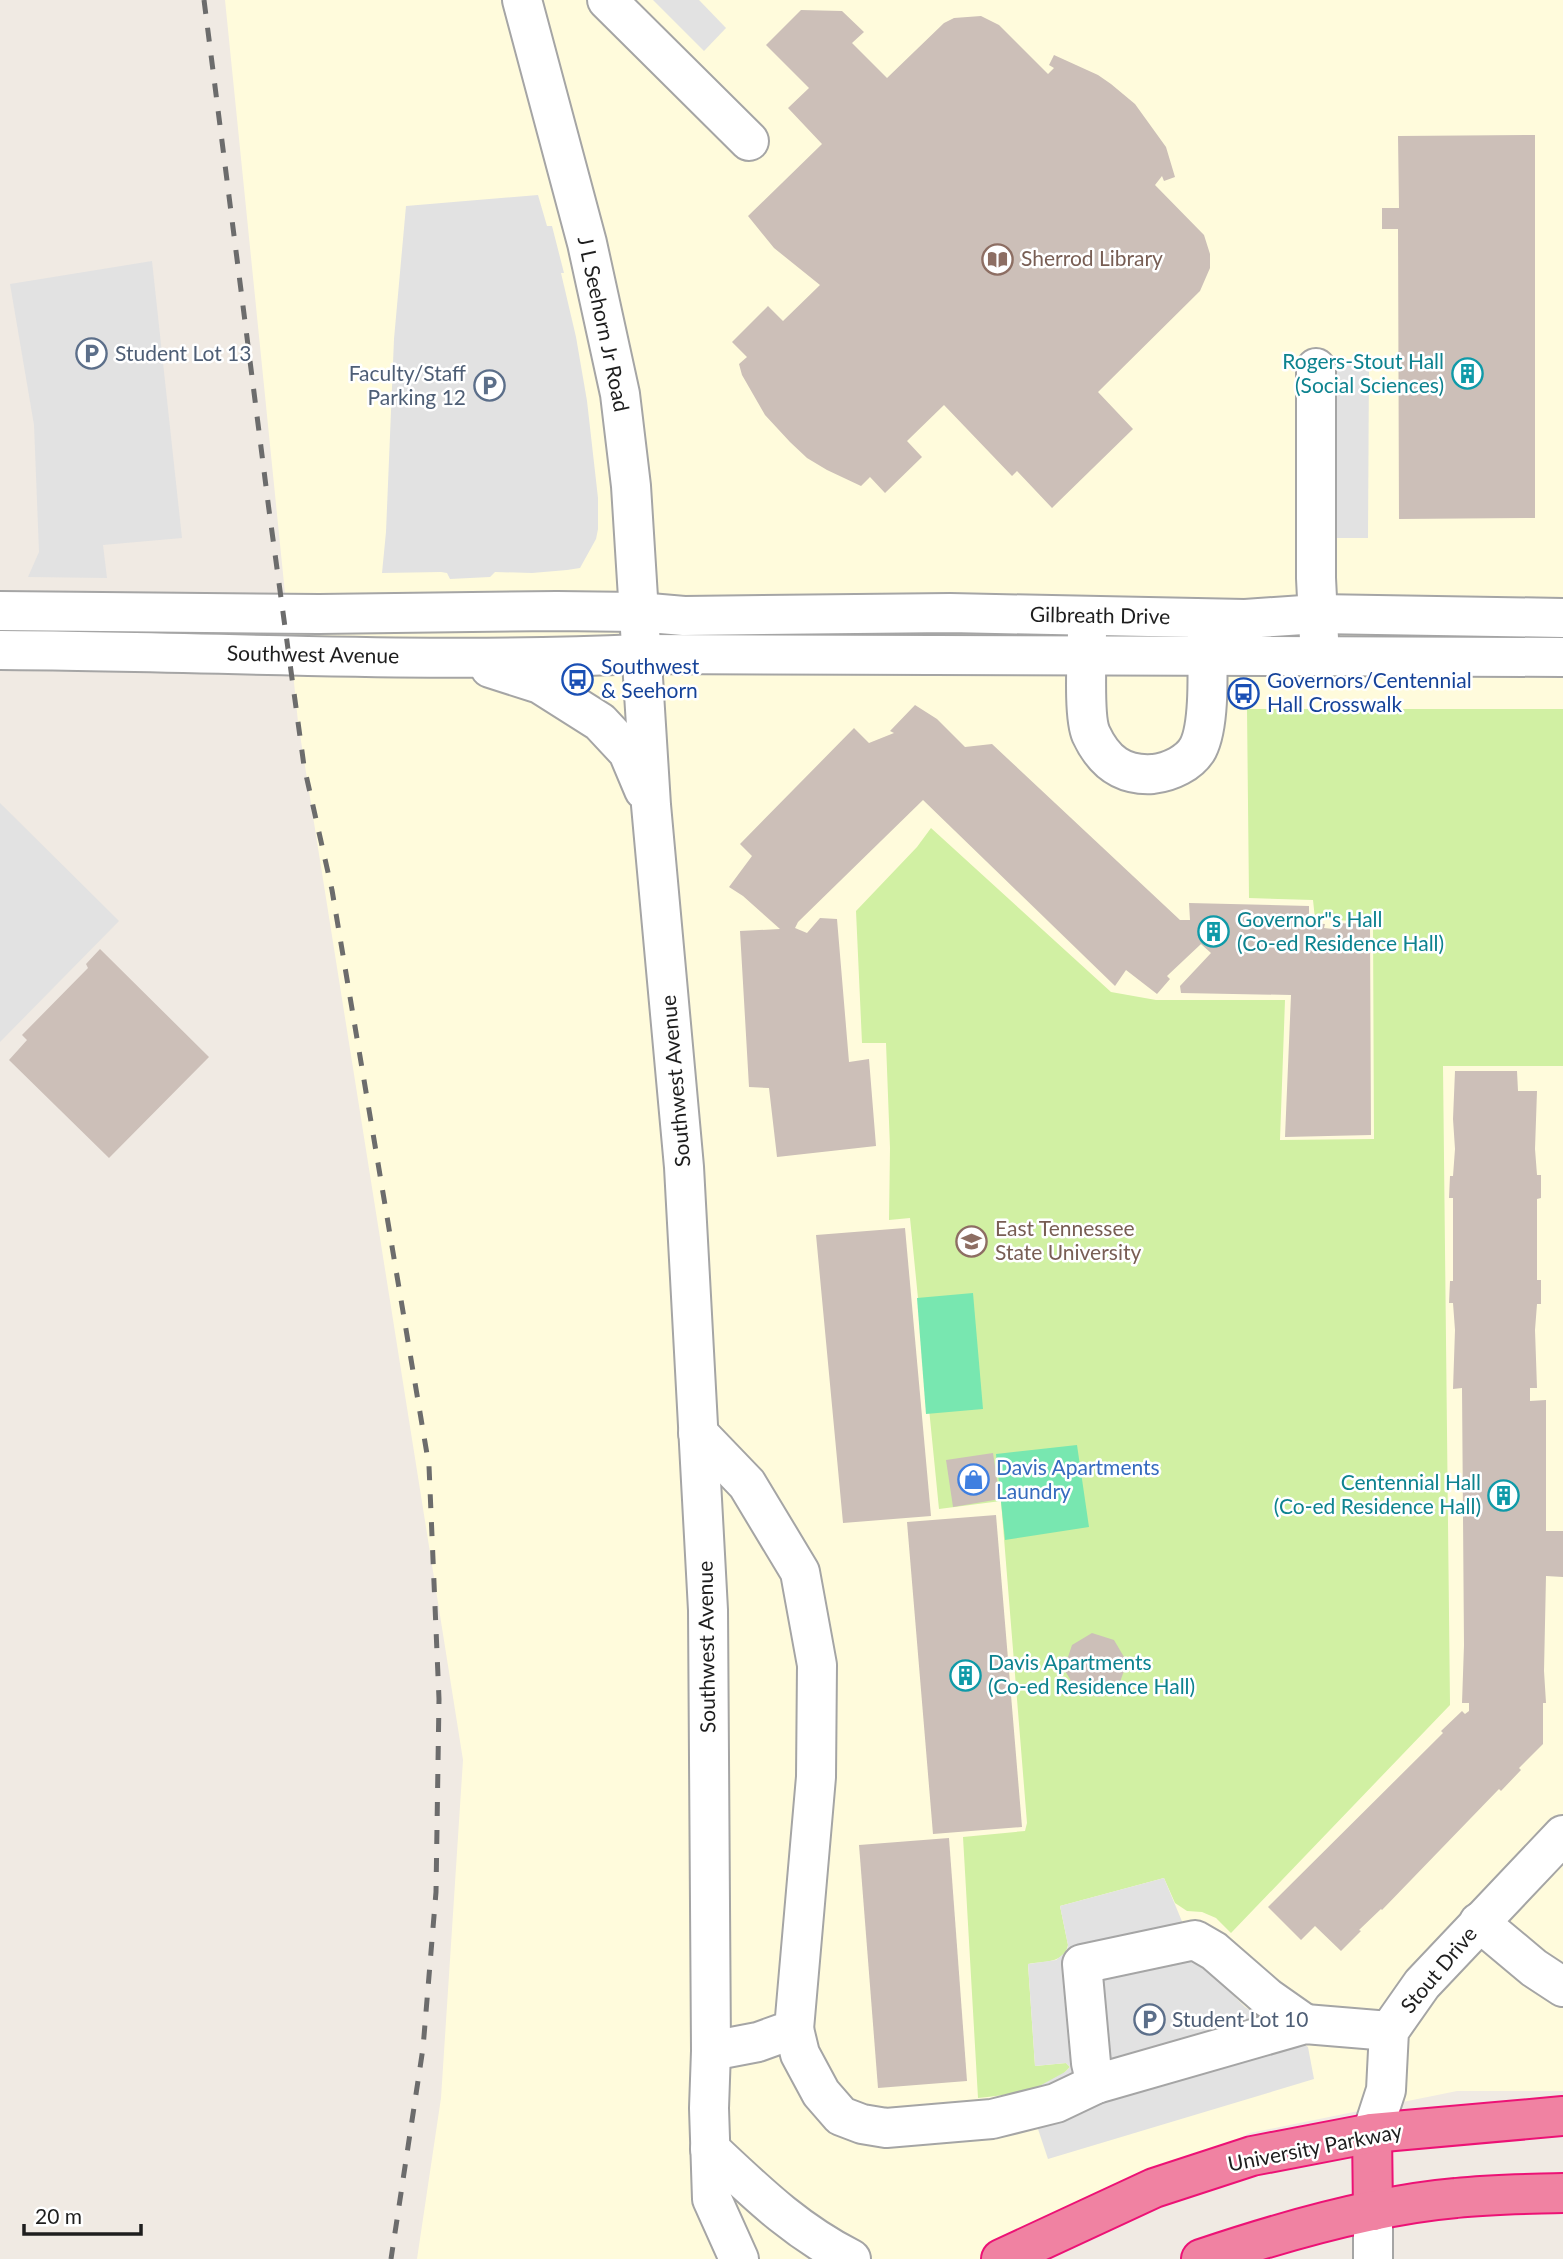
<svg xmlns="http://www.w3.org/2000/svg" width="1563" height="2259" viewBox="0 0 1563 2259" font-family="Lato,sans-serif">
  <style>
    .education { fill: #fffbdc }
    .grass { fill: #d1f0a3 }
    .pitch { fill: #78e7b0 }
    .parking { fill: #e2e2e2 }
    .building { fill: #ccbfb8 }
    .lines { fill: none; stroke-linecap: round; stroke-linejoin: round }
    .minor-casing { stroke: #a5a5a5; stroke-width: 42 }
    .highway-casing { stroke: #ec1275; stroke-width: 42 }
    .minor { stroke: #fff; stroke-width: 38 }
    .highway { stroke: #f082a2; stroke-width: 38 }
    .rail { stroke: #6c6c6c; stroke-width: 5; stroke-dasharray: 14 14; stroke-linecap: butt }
    .labels { text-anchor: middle; stroke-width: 5; stroke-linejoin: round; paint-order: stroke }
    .education-label { font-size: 21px; fill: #785e54; stroke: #fff; text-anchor: start }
    .street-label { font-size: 21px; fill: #1e1e1e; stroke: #fff }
    .service-label { font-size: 21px; fill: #4e5e75; stroke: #fff; text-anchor: start }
    .culture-label { font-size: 21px; fill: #0d838f; stroke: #fff; text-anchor: end }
    .transit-label { font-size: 21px; fill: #164399; stroke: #fff; text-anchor: start }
    .shop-label { font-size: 21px; fill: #366cbe; stroke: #fff; text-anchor: start }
  </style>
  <rect width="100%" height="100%" fill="#f0eae3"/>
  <path class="education" d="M 225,0 L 1563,0 L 1563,2091 L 1457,2091 L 1250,2133 L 1001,2259 L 417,2259 L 441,2098 L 463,1760 L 298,722 Z"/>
  <path class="grass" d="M 1247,709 L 1563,709 L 1563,1066 L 1443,1066 L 1450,1705 L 1231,1933 L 1216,1918 L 1202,1912 L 1187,1911 L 1175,1903 L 1164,1878 L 1060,1906 L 1068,1945 C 1064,1964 1043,1961 1028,1964 L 1035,2066 L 1066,2063 L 1070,2067 C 1049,2092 1008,2094 978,2098 L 963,1837 L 1025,1831 L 1027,1823 L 1001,1501 L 939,1509 L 910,1218 L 889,1220 L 890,1148 L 886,1043 L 862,1043 L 856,911 L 917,847 L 931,828 L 1111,992 L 1156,1000 L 1285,1000 L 1280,1140 L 1374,1139 L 1373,922 L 1315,919 L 1313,900 L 1249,898 Z"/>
  <g class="pitch">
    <path d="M 973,1293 L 983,1409 L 926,1414 L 917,1298 Z"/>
    <path d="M 1077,1445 L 1089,1527 L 1005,1540 L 996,1454 Z"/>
  </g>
  <g class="parking">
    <path d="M 653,0 L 699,0 L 726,28 L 704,51 Z"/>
    <path d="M 538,195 L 547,226 L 552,226 L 564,273 L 561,273 L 576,337 L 587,401 L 598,498 L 598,529 L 596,539 L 580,568 L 567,570 L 532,573 L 495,572 L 490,577 L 450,579 L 447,573 L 441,572 L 382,573 L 386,532 L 394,339 L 406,206 Z"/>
    <path d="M 152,261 L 182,538 L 103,545 L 107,578 L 28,577 L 39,552 L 34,425 L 10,284 Z"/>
    <path d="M 1334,361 L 1369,362 L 1368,538 L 1334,538 Z"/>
    <path d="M 0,803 L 119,921 L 0,1042 Z"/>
    <path d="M 1164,1878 L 1198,1960 L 1245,2007 L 1308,2047 L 1314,2079 L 1048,2159 L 1038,2129 L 1032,2090 L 1065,2072 L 1070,2067 L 1066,2063 L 1035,2066 L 1028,1964 L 1056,1960 L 1067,1951 L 1068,1945 L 1060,1906 Z"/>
  </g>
  <g class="building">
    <path d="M 801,10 L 842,11 L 864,32 L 852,43 L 887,78 L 944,23 L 954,18 L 981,16 L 999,25 L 1048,74 L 1054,68 L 1049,65 L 1054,55 L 1098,75 L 1111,84 L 1135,104 L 1166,147 L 1175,177 L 1164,181 L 1162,176 L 1155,185 L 1204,235 L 1210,254 L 1210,268 L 1200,291 L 1098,392 L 1133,429 L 1052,508 L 1017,471 L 1012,476 L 944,405 L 907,441 L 922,457 L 885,493 L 870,477 L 861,486 L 827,470 L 807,458 L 790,442 L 765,415 L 742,375 L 739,364 L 747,357 L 732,342 L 768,306 L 783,321 L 820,285 L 774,248 L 748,216 L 822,144 L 788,108 L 809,88 L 766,45 Z"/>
    <path d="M 1535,135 L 1535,518 L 1399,519 L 1398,229 L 1382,229 L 1382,208 L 1399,208 L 1398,136 Z"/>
    <path d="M 915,705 L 937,719 L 965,747 L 992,744 L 1180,920 L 1190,920 L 1189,903 L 1309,906 L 1309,923 L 1325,924 L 1324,928 L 1333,929 L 1332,923 L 1370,924 L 1371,1135 L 1285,1137 L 1291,995 L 1181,993 L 1180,986 L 1211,953 L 1201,944 L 1167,976 L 1170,979 L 1157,994 L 1126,970 L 1115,986 L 923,800 L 798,922 L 795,928 L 807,933 L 820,918 L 837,919 L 849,1062 L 869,1059 L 876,1146 L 777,1157 L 769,1088 L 749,1087 L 740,931 L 780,929 L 743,896 L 729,887 L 752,856 L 740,844 L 854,728 L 869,743 L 894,733 L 890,731 Z"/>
    <path d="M 100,949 L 209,1057 L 109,1158 L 9,1060 L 27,1040 L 22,1035 L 88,968 L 86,964 Z"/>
    <path d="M 1455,1071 L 1517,1071 L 1518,1091 L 1537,1091 L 1535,1149 L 1537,1175 L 1541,1175 L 1541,1198 L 1537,1199 L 1537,1280 L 1541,1280 L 1541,1304 L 1537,1304 L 1535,1330 L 1537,1388 L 1530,1388 L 1530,1401 L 1546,1400 L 1546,1531 L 1563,1531 L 1563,1577 L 1546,1576 L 1544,1671 L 1546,1703 L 1543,1703 L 1543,1744 L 1519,1768 L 1521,1770 L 1501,1791 L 1499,1789 L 1382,1910 L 1381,1909 L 1359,1930 L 1361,1931 L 1341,1951 L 1315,1926 L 1301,1940 L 1268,1907 L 1443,1733 L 1441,1731 L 1462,1711 L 1465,1714 L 1469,1711 L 1469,1703 L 1462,1703 L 1464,1645 L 1462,1388 L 1453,1389 L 1455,1330 L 1453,1303 L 1449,1303 L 1450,1281 L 1453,1281 L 1453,1198 L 1449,1198 L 1450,1176 L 1453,1176 L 1455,1149 L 1453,1119 Z"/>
    <path d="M 905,1228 L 931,1516 L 843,1523 L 816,1235 Z"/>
    <path d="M 993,1453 L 1000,1499 L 953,1507 L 946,1460 Z"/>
    <path d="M 996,1515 L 1022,1827 L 933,1834 L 907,1522 Z"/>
    <path d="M 1092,1633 L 1114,1640 L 1127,1662 L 1119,1685 L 1099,1697 L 1077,1691 L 1064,1669 L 1072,1645 Z"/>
    <path d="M 949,1838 L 967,2081 L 878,2088 L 859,1845 Z"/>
  </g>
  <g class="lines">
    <defs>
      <g id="minor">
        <path d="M 522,0 L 587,243 L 620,394 L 631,486 L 651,805 L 684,1167 L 708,1610 L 711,2051 L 709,2108 L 712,2199 L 739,2259"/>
        <path d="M 607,0 L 749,141"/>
        <path d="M 1316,368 L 1316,578 L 1319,639"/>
        <path d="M 0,611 L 319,614 L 557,611 L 638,612 L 684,616 L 950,613 L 1245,619 L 1318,614 L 1563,618"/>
        <path d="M 1087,631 C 1087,653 1083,716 1091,734 C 1104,762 1122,776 1153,774 C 1170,772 1190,763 1198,748 C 1211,723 1207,660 1207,631"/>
        <path d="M 0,650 C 213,651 427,664 640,654 L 1563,657"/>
        <path d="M 490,668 L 540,684 L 600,722 L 628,752 L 644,790"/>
        <path d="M 698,1433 L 747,1484 L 800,1572 L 817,1665 L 816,1777 L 794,2029 L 758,2042 L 711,2051"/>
        <path d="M 1479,1922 L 1534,1968 L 1563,1987"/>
        <path d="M 794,2029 L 800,2054 L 821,2093 L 841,2116 L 862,2124 L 886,2128 L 992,2119 L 1056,2103 L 1096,2084 L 1305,2024 L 1389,2031"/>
        <path d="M 1096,2084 L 1091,2063 L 1082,1964 L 1195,1940 L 1214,1951 L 1268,1998 L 1305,2024"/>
        <path d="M 1372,2133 L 1386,2090 L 1389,2031 L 1422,1984 L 1563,1835"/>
        <path d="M 710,2149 C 756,2192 794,2230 851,2259"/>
        <path d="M 1373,2211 L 1373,2259"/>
      </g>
      <g id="highway">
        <path d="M 1372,2133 L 1373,2211"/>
        <path d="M 1001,2259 L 1154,2188 L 1252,2156 L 1372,2133 L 1563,2116"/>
        <path d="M 1201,2259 C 1278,2233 1375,2205 1456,2198 C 1491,2194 1527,2194 1563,2193"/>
      </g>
    </defs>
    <use href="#minor" class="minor-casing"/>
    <use href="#highway" class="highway-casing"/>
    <use href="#minor" class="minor"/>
    <use href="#highway" class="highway"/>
    <path class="rail" d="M 204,0 L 269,510 L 304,766 L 332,890 L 429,1466 L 439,1699 L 436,1892 L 423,2048 L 391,2259"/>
  </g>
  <defs>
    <symbol id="library-ring" viewBox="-11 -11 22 22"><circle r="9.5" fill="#fff" stroke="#8d6e63" stroke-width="1.5"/><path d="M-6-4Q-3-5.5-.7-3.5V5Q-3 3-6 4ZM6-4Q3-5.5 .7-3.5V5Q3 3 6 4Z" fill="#8d6e63"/></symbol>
    <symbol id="parking-ring" viewBox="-11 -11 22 22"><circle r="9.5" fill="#fff" stroke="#5c6f8a" stroke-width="1.5"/><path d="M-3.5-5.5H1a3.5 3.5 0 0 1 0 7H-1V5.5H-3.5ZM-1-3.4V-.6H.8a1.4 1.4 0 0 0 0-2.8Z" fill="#5c6f8a"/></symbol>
    <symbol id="building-ring" viewBox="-11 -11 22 22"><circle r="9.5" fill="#fff" stroke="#0f9aa8" stroke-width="1.5"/><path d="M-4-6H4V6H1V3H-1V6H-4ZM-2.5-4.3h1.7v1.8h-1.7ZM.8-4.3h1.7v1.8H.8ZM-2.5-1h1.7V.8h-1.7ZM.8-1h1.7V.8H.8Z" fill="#0f9aa8"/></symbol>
    <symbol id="bus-ring" viewBox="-11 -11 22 22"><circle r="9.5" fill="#fff" stroke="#1a4fb4" stroke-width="1.5"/><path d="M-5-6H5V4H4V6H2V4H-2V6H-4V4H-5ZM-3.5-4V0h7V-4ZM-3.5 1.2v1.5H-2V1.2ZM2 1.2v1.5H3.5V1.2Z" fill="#1a4fb4"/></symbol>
    <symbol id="university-ring" viewBox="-11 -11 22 22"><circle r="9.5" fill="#fff" stroke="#8d6e63" stroke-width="1.5"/><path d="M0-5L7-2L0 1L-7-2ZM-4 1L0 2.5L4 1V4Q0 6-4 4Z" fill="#8d6e63"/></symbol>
    <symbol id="shop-ring" viewBox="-11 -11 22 22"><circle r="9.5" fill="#fff" stroke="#3f7fe0" stroke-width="1.5"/><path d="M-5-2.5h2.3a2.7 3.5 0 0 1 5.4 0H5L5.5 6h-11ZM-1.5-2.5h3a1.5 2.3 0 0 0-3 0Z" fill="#3f7fe0"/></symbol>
  </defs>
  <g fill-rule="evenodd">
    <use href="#library-ring" x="980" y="242" width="35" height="35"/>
    <use href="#parking-ring" x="74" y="336" width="35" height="35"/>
    <use href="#building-ring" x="1450" y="356" width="35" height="35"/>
    <use href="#parking-ring" x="472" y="368" width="35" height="35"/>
    <use href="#bus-ring" x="560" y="662" width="35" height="35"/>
    <use href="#bus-ring" x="1226" y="676" width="35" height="35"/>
    <use href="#building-ring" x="1196" y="914" width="35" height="35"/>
    <use href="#university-ring" x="954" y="1224" width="35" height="35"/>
    <use href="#shop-ring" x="956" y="1462" width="35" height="35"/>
    <use href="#building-ring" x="1486" y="1478" width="35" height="35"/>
    <use href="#building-ring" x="948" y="1658" width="35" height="35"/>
    <use href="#parking-ring" x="1132" y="2002" width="35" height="35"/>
  </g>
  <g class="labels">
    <g class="education-label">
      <text x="1021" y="266">Sherrod Library</text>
      <text x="995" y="1236">East Tennessee<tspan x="995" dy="24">State University</tspan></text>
    </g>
    <g class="street-label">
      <text transform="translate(603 324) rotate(78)" y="7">J L Seehorn Jr Road</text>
      <text transform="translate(1100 616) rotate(1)" y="7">Gilbreath Drive</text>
      <text transform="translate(313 655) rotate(1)" y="7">Southwest Avenue</text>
      <text transform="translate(676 1081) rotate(-95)" y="7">Southwest Avenue</text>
      <text transform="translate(707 1647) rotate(-91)" y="7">Southwest Avenue</text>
      <text transform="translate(1439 1970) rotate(-50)" y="7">Stout Drive</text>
      <text transform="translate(1315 2148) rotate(-11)" y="7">University Parkway</text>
    </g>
    <g class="service-label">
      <text x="115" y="361">Student Lot 13</text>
      <text x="466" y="381" text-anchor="end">Faculty/Staff<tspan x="466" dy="24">Parking 12</tspan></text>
      <text x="1172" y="2027">Student Lot 10</text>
    </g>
    <g class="culture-label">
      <text x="1444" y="369">Rogers-Stout Hall<tspan x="1444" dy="24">(Social Sciences)</tspan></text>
      <text x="1237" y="927" text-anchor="start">Governor"s Hall<tspan x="1237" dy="24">(Co-ed Residence Hall)</tspan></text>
      <text x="1481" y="1490">Centennial Hall<tspan x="1481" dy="24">(Co-ed Residence Hall)</tspan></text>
      <text x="988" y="1670" text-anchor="start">Davis Apartments<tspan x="988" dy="24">(Co-ed Residence Hall)</tspan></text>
    </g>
    <g class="transit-label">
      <text x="601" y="674">Southwest<tspan x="601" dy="24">&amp; Seehorn</tspan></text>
      <text x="1267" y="688">Governors/Centennial<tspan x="1267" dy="24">Hall Crosswalk</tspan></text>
    </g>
    <g class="shop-label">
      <text x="996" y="1475">Davis Apartments<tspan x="996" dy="24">Laundry</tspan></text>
    </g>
  </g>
  <path d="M24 2224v10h117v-10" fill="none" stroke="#1e1e1e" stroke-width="3.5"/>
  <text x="35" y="2224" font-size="21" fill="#1e1e1e" stroke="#ffffff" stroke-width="5" paint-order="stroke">20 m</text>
</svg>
